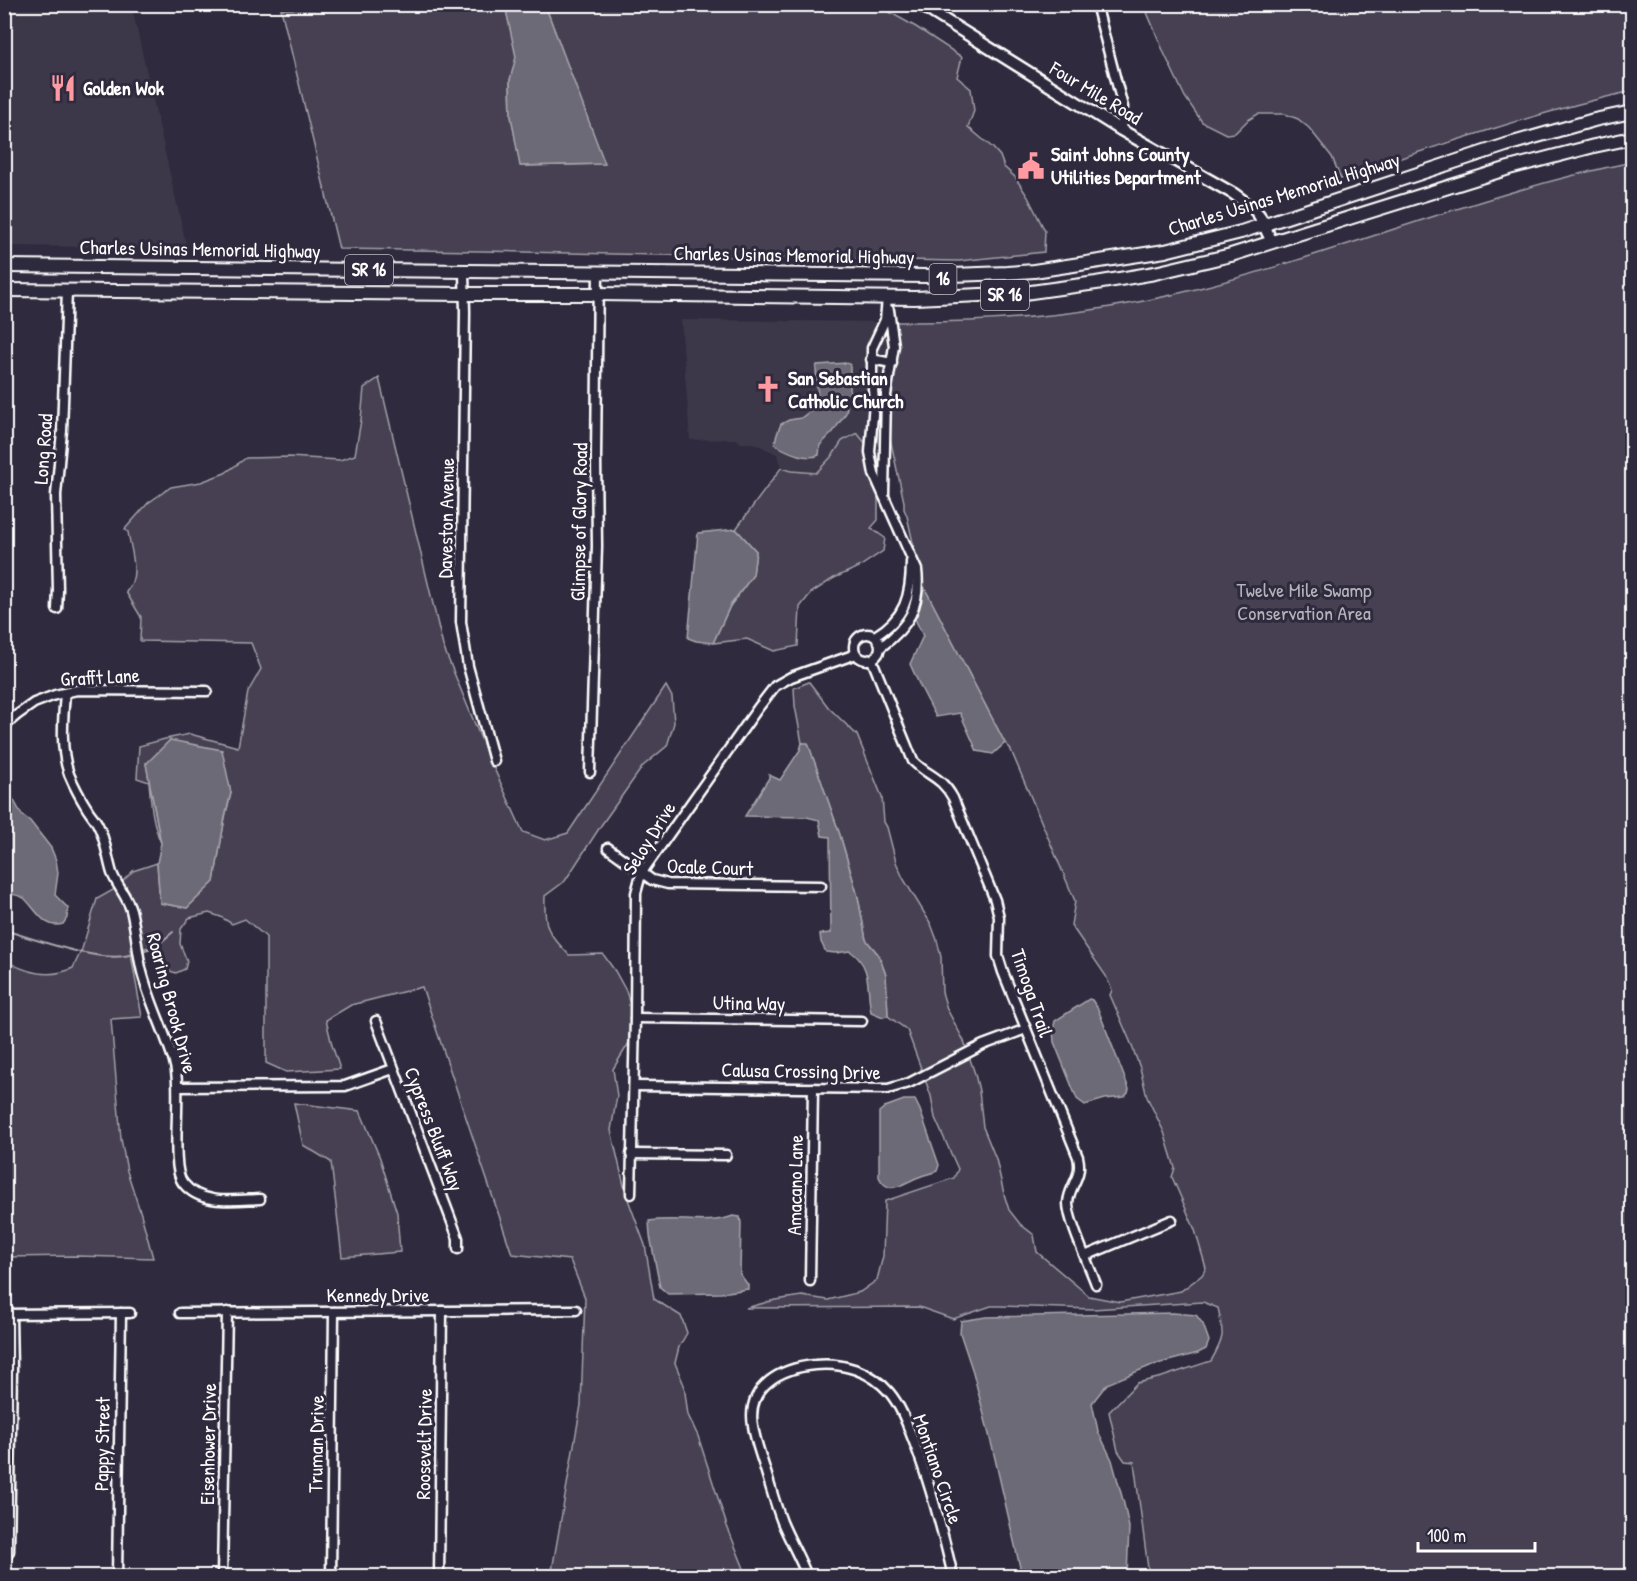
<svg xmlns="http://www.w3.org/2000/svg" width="1637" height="1581" viewBox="0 0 1637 1581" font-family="'Patrick Hand',sans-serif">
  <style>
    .built { fill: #3c3749; fill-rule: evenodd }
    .green { fill: #464152; stroke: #a2a0a8; stroke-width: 1.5 }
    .water { fill: #6d6a77; stroke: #a7a6ad; stroke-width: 1.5 }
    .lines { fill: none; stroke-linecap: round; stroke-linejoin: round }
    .stream { stroke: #a7a6ad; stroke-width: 2 }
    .minor-casing { stroke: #fff; stroke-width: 13 }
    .major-casing { stroke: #fff; stroke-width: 15 }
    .highway-casing { stroke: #fff; stroke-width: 16 }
    .minor { stroke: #2f2a3d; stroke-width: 8 }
    .major { stroke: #2f2a3d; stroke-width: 10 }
    .highway { stroke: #2f2a3d; stroke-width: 12 }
    .labels { text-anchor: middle; stroke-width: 6; stroke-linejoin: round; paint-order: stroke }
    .shield { fill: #2f2a3d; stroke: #c1bfc5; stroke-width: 1.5 }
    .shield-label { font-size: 18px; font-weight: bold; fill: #fff }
    .poi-label { font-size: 20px; font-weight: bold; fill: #fff; stroke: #2f2a3d; text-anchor: start }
    .street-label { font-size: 20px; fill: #fff; stroke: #2f2a3d }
    .park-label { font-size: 20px; fill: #b5b3ba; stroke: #2f2a3d }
  </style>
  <rect width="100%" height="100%" fill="#2f2a3d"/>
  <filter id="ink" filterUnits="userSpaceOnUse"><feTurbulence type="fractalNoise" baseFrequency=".0167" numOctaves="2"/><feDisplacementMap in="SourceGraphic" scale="12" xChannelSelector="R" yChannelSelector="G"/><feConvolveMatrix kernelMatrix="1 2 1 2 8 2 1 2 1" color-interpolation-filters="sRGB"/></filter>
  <g filter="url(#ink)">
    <g class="built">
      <path d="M 132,8 L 187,248 L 5,246 L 5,9 Z"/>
      <path d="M 681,320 L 896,322 L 896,363 L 890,395 L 890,438 L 871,450 L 842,441 L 833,455 L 816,473 L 792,471 L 781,468 L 777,454 L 753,443 L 741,443 L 736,439 L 690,440 ZM 816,369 L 850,389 L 846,413 L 833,432 L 820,445 L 820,452 L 812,458 L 797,454 L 775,443 L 775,437 L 789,420 L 801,418 L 809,413 L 814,408 L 818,402 Z"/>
    </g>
    <g class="green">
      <path d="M 314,4 L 505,5 L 517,57 L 510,80 L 511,116 L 521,166 L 604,164 L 545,5 L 877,5 L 916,27 L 962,57 L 957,77 L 971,89 L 974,111 L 968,127 L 993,148 L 1000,156 L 1004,167 L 1015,177 L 1028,197 L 1045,231 L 1044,252 L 959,261 L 793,258 L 481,251 L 339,249 L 281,9 L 314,9 Z"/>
      <path d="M 1146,5 L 1632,5 L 1632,91 C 1583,102 1534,116 1486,131 C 1437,146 1389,161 1341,179 L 1332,157 L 1309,128 L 1298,119 L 1285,114 L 1258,114 L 1248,120 L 1235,133 L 1226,134 L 1202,122 L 1185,97 L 1165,55 L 1146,10 Z"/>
      <path d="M 1632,162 L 1632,1576 L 1149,1576 L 1134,1462 L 1125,1461 L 1118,1451 L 1109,1412 L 1137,1383 L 1162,1377 L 1211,1361 C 1225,1337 1224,1335 1218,1308 L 1203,1302 L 1093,1309 L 999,1306 L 991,1306 L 953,1319 L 919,1307 L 746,1308 L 775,1300 L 802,1296 L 828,1300 L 860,1292 L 877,1280 L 883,1256 L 885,1201 L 954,1178 L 958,1169 L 935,1118 L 931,1096 L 907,1030 L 888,1016 L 886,975 L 878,954 L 866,940 L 858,897 L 840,835 L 808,744 L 802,743 L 795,706 L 794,688 L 809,682 L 829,708 L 857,735 L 882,797 L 884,822 L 887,827 L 896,862 L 903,878 L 931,924 L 937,940 L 941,957 L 942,992 L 947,1009 L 964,1041 L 975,1074 L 979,1091 L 983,1127 L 996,1159 L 1004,1194 L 1009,1210 L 1020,1224 L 1034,1235 L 1037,1252 L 1089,1296 L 1120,1302 L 1181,1291 L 1202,1275 L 1206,1268 L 1195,1230 L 1172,1177 L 1175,1168 L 1164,1132 L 1147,1097 L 1140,1068 L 1130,1041 L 1110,995 L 1112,990 L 1106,976 L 1071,925 L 1075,901 L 1010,748 L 1005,743 L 922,583 L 907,516 L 904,509 L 904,502 L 890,438 L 890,395 L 896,363 L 896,322 C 995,323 1095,315 1192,290 C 1340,253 1483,192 1632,162 Z"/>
      <path d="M 379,378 L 443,646 L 486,751 L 523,832 L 545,840 L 568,833 L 666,686 L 672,697 L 674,723 L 667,746 L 643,766 L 602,824 L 565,881 L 545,896 C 544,929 547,931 569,955 L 603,954 L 615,971 L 626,991 L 633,1014 L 632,1038 L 613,1069 L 617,1096 L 611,1130 L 626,1194 L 645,1245 L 654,1299 L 681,1316 L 687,1333 L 679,1347 L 675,1363 L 684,1385 L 688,1415 L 698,1436 L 727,1526 L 747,1576 L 551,1576 L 581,1405 L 585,1298 L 570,1260 L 512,1254 L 422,987 L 351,1005 L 326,1020 L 332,1045 L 340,1069 L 286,1072 L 266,1063 L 266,937 L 245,919 L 232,924 L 221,917 L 209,913 L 189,918 L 181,929 L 180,944 L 187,961 L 185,969 L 176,973 L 166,970 L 157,947 L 130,949 L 142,1017 L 111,1019 L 121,1139 L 127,1171 L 141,1214 L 153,1258 L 76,1256 L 5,1257 L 4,959 C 25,973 50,979 73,968 L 82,949 L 97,899 L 115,889 L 133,871 L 157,863 L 160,903 L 187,908 L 214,882 L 225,817 L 231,793 L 146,763 L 161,843 C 152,822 151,804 149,782 L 137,778 L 139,746 L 165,739 L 190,734 L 238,747 L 248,692 L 261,669 L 251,643 L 140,641 L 141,617 L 126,592 C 141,576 131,551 128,532 L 125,529 L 148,503 L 171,487 L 201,482 L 225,473 L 246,458 L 289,457 L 340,460 L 355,455 L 361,420 L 364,388 Z"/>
      <path d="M 857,433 L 871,450 L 868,470 L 878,485 L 878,520 L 871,528 L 885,538 L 883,551 L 859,567 L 834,578 L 811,593 L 800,607 L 798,646 L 774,651 L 747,639 L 713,643 L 730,606 L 753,575 L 756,551 L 736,529 L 781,468 L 792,471 L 816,473 L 833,455 L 842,441 Z"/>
      <path d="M 294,1103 L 360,1111 L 380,1158 L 397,1213 L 400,1252 L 342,1257 L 331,1162 L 303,1145 Z"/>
    </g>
    <g class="water">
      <path d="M 505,5 L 545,5 L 605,164 L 520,166 L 511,116 L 510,80 L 516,57 Z"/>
      <path d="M 847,363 L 850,365 L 850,389 L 846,413 L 833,432 L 820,445 L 819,455 C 807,461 785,451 775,444 C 775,438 779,429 781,424 L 789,420 L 801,418 L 814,408 L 818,402 L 816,369 L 817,365 Z"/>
      <path d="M 736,529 L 756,551 L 753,575 L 730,606 L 713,643 L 696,641 L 688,638 L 698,533 Z"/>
      <path d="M 922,583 L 1005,743 L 993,754 L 977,751 L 960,713 L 936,717 L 919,684 L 910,664 L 923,636 L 915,619 Z"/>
      <path d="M 170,740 L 222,750 L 231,793 L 225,817 L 214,882 L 187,908 L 160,903 L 157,863 L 161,843 L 146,764 Z"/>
      <path d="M 802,743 L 808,743 L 840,835 L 858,897 L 866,940 L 878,954 L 886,975 L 888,1016 L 883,1017 L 871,1012 C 866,987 873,967 850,951 L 836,953 L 826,952 L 821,942 L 820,934 L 831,933 L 830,837 L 822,836 L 819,820 L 807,817 L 745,816 L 769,778 L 769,775 L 780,780 L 800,750 Z"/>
      <path d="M 5,794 L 12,797 L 22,815 L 30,821 L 51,848 L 56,860 L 58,873 L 55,895 L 68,908 L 67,918 L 63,924 C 44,930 36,909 24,898 C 19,895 10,894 5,893 Z"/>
      <path d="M 1089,999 L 1092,1000 L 1098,1009 L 1129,1089 L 1128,1093 L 1124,1097 L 1105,1099 L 1085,1105 L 1077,1099 L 1054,1042 L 1053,1030 L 1055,1021 Z"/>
      <path d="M 904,1100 L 915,1100 L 920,1110 L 939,1165 L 937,1171 C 931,1174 925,1174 919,1177 C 904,1182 889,1198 879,1177 L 879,1112 L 885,1107 Z"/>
      <path d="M 733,1216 L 740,1217 L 741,1223 L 740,1274 L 748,1285 L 748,1289 L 721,1293 L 668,1294 L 660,1287 L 650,1236 L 649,1221 C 677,1216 706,1226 733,1216 Z"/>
      <path d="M 1173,1313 L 1196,1315 L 1203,1324 L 1209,1341 L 1206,1349 L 1198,1353 L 1150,1366 L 1107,1384 L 1092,1403 L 1098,1431 L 1112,1460 L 1124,1504 L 1129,1527 L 1127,1576 L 1022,1576 L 993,1450 L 973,1372 L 960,1333 L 961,1321 L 986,1317 Z"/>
    </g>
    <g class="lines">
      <g class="stream">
        <path d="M 4,930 C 35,939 104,965 132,954"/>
        <path d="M 145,950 L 155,947 L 173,932"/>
      </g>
      <defs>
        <g id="minor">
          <path d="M 1096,4 L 1123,107 L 1121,130"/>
          <path d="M 464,272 L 465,312 L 461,622 L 468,666 L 494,761"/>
          <path d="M 871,359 L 892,363"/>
          <path d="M 884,494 L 886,395 L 894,346 L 889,310"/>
          <path d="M 57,609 L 58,590 L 56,495 L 62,431 L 67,290"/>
          <circle cx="867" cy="647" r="13"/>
          <path d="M 875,636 C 905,618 911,596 911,562"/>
          <path d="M 881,647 C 909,626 921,606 917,570 L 874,474 L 870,452 L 874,402 L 872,375 L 872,348 L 885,320 L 887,298"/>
          <path d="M 872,660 L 913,761 C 929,777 941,776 953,798 L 995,900 L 999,917 L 998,956 L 1003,972 L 1078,1157 C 1083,1178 1069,1185 1068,1203 C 1068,1221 1089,1265 1096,1284"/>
          <path d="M 65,693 C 63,719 60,749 69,774 C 74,786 81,799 88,810 C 91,815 96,820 98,825 C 106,840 107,857 112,873 C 117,886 127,896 131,910 C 136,930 137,952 142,972 C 150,1003 165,1032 174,1062 C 183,1090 169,1166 183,1183 C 201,1206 235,1200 260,1199"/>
          <path d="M 4,726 L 17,715 L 34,703 L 55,695 L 77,690 L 207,691"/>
          <path d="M 590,772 L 597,546 L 596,457 L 598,272"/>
          <path d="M 608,848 L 652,880 L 668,884 L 821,886"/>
          <path d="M 635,1018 L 862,1021"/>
          <path d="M 376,1021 L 458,1238 L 458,1249"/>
          <path d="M 634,1086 L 888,1089 L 909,1083 L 983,1045 L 1026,1029"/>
          <path d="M 178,1087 L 345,1086 L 393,1069"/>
          <path d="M 631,1154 L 726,1155"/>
          <path d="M 631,1194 L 635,1018 L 636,893 L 640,878 L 645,868 L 758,708 L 775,686 L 791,677 L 856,654"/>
          <path d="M 1085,1256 L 1172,1220"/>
          <path d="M 810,1281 L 813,1088"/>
          <path d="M 180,1313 L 576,1310"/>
          <path d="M 4,1314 L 130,1313"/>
          <path d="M 4,1561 L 9,1551 L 12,1369 L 11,1314"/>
          <path d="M 117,1576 L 121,1313"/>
          <path d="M 222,1576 L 227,1312"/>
          <path d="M 331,1576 L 334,1312"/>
          <path d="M 439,1576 L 442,1311"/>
          <path d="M 807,1576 C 800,1558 790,1541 782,1522 C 775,1504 770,1485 764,1466 C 760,1453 755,1440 753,1426 C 746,1386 781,1368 815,1365 C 842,1362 871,1371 889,1392 C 900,1405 906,1421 912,1437 C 930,1482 942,1529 953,1576"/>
        </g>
        <path id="major" d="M 919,4 L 1121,130 L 1234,194 L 1253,208 L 1259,215 L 1272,242"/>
        <g id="highway">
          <path d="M 4,266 L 925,276 L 1007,273 L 1034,271 L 1165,251 L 1241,232 L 1506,145 L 1594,120 L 1632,112"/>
          <path d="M 4,290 L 464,294 L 598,294 L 915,298 L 1024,293 L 1096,283 L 1155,273 L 1231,255 L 1509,168 L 1594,146 L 1632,138"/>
        </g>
      </defs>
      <use href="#minor" class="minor-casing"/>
      <use href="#major" class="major-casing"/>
      <use href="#highway" class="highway-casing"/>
      <use href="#minor" class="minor"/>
      <use href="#major" class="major"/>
      <use href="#highway" class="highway"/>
    </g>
  </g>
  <defs>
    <symbol id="restaurant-bare" viewBox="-9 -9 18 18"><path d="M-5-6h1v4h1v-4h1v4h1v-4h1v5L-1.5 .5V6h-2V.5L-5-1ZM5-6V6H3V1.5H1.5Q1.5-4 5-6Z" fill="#ff9aa2" stroke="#2f2a3d" stroke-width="2.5" paint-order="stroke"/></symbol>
    <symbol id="civic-bare" viewBox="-9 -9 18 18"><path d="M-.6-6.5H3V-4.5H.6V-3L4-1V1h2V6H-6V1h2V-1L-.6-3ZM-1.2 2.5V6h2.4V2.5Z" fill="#ff9aa2" stroke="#2f2a3d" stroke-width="2.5" paint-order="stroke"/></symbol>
    <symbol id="church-bare" viewBox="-9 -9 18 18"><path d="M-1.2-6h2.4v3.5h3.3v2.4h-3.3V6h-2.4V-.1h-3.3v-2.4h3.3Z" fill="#ff9aa2" stroke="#2f2a3d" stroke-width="2.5" paint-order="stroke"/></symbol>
  </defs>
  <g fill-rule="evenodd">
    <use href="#restaurant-bare" x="44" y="69" width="38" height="38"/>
    <use href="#civic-bare" x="1012" y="147" width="38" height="38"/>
    <use href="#church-bare" x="749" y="370" width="38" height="38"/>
  </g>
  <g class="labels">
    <g class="shield">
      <rect x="345" y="255" width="48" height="30" rx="4.5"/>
      <rect x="929.5" y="264" width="27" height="30" rx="4.5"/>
      <rect x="981" y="280" width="48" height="30" rx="4.5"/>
    </g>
    <g class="shield-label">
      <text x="369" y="276">SR 16</text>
      <text x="943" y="285">16</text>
      <text x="1005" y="301">SR 16</text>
    </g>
    <g class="poi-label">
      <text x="83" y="95">Golden Wok</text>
      <text x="1051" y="161">Saint Johns County<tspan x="1051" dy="23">Utilities Department</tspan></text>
      <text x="788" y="385">San Sebastian<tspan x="788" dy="23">Catholic Church</tspan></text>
    </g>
    <g class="street-label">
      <text transform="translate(1096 93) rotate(31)" y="7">Four Mile Road</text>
      <text transform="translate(1284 194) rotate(-17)" y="7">Charles Usinas Memorial Highway</text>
      <text transform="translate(200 249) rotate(1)" y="7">Charles Usinas Memorial Highway</text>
      <text transform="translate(794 255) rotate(1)" y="7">Charles Usinas Memorial Highway</text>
      <text transform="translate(43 449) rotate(-86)" y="7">Long Road</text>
      <text transform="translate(446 518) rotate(-89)" y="7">Daveston Avenue</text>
      <text transform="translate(579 522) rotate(-89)" y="7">Glimpse of Glory Road</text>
      <text transform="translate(100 677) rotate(-3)" y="7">Grafft Lane</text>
      <text transform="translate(649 838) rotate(-58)" y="7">Seloy Drive</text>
      <text transform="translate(710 867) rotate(2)" y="7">Ocale Court</text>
      <text transform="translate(1032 993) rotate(71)" y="7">Timoga Trail</text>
      <text transform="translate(172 1003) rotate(75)" y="7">Roaring Brook Drive</text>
      <text transform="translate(749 1003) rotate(1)" y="7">Utina Way</text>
      <text transform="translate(801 1071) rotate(1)" y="7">Calusa Crossing Drive</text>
      <text transform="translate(434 1129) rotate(69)" y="7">Cypress Bluff Way</text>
      <text transform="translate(795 1185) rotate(-89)" y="7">Amacano Lane</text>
      <text x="378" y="1302">Kennedy Drive</text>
      <text transform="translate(102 1444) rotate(-89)" y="7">Pappy Street</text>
      <text transform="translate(208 1444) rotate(-89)" y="7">Eisenhower Drive</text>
      <text transform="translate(316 1444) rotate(-89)" y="7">Truman Drive</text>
      <text transform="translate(424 1444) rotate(-89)" y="7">Roosevelt Drive</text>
      <text transform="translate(938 1469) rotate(71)" y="7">Montiano Circle</text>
    </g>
    <g class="park-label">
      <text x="1304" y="597">Twelve Mile Swamp<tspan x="1304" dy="23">Conservation Area</tspan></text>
    </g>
  </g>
  <rect width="1637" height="1581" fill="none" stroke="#2f2a3d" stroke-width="24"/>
  <rect x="12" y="12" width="1613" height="1557" fill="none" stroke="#fff" stroke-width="2" filter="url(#ink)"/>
  <path d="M1418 1542v9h117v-9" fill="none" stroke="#ffffff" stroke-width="3"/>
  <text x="1427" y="1542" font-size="18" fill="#ffffff" stroke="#2f2a3d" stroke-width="4.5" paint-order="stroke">100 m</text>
</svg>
